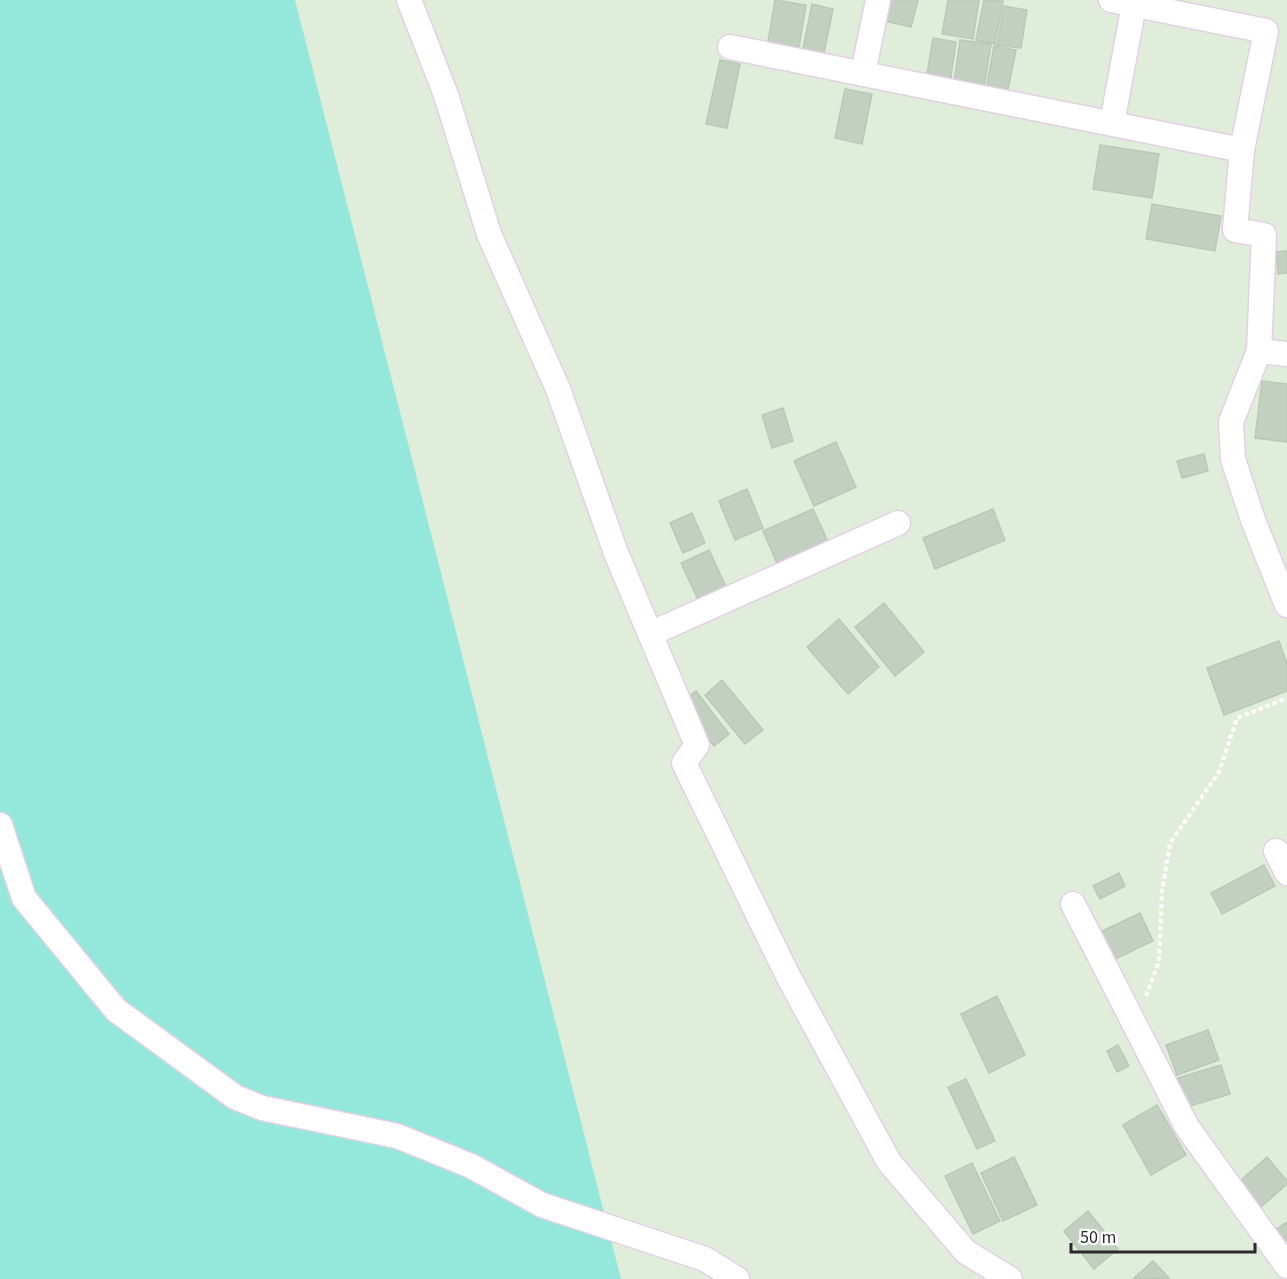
<svg xmlns="http://www.w3.org/2000/svg" width="1287" height="1279" viewBox="0 0 1287 1279" font-family="'Source Sans 3',sans-serif">
  <style>
    .green { fill: #94e8db }
    .building { fill: #c3d0c1; stroke: #b8c9b5; stroke-width: 1.5 }
    .lines { fill: none; stroke-linecap: round; stroke-linejoin: round }
    .minor-casing { stroke: #e4d0e4; stroke-width: 27 }
    .path { stroke: #fff; stroke-width: 4; stroke-dasharray: 4.5 3; stroke-linecap: butt }
    .minor { stroke: #fff; stroke-width: 24 }
  </style>
  <rect width="100%" height="100%" fill="#e0eddb"/>
  <path class="green" d="M 0,0 L 295,0 L 621,1279 L 0,1279 Z"/>
  <g class="building">
    <path d="M 775,0 L 806,5 L 799,47 L 768,42 Z"/>
    <path d="M 884,0 L 918,0 L 911,27 L 880,20 Z"/>
    <path d="M 948,0 L 979,0 L 973,39 L 942,34 Z"/>
    <path d="M 984,0 L 1003,1 L 995,44 L 976,40 Z"/>
    <path d="M 812,4 L 833,9 L 823,58 L 802,54 Z"/>
    <path d="M 1004,6 L 1027,10 L 1021,48 L 997,45 Z"/>
    <path d="M 933,38 L 956,42 L 950,84 L 926,80 Z"/>
    <path d="M 960,40 L 991,44 L 984,88 L 954,83 Z"/>
    <path d="M 994,46 L 1016,50 L 1007,94 L 986,90 Z"/>
    <path d="M 720,60 L 740,64 L 727,128 L 706,124 Z"/>
    <path d="M 845,89 L 872,94 L 862,144 L 835,138 Z"/>
    <path d="M 1100,145 L 1159,154 L 1152,198 L 1093,189 Z"/>
    <path d="M 1152,204 L 1221,216 L 1215,251 L 1146,239 Z"/>
    <path d="M 1287,251 L 1287,273 L 1278,274 L 1276,252 Z"/>
    <path d="M 1262,381 L 1287,384 L 1287,442 L 1255,438 Z"/>
    <path d="M 783,408 L 793,441 L 772,448 L 762,415 Z"/>
    <path d="M 836,442 L 856,487 L 814,506 L 794,461 Z"/>
    <path d="M 1204,454 L 1208,471 L 1182,478 L 1177,461 Z"/>
    <path d="M 747,489 L 763,528 L 735,540 L 719,501 Z"/>
    <path d="M 813,509 L 830,546 L 779,568 L 763,531 Z"/>
    <path d="M 993,509 L 1005,540 L 935,569 L 923,538 Z"/>
    <path d="M 692,513 L 705,543 L 683,553 L 670,523 Z"/>
    <path d="M 709,550 L 728,591 L 700,604 L 681,563 Z"/>
    <path d="M 884,603 L 924,652 L 895,676 L 855,627 Z"/>
    <path d="M 839,619 L 879,667 L 848,694 L 807,647 Z"/>
    <path d="M 1279,641 L 1287,664 L 1287,691 L 1224,715 L 1207,668 Z"/>
    <path d="M 722,680 L 763,730 L 745,744 L 705,695 Z"/>
    <path d="M 696,691 L 729,734 L 714,746 L 681,702 Z"/>
    <path d="M 1264,865 L 1275,886 L 1222,914 L 1211,893 Z"/>
    <path d="M 1119,873 L 1125,886 L 1100,899 L 1093,886 Z"/>
    <path d="M 1140,913 L 1153,941 L 1111,961 L 1098,933 Z"/>
    <path d="M 997,996 L 1025,1055 L 989,1073 L 961,1014 Z"/>
    <path d="M 1208,1030 L 1219,1060 L 1177,1075 L 1166,1045 Z"/>
    <path d="M 1118,1045 L 1129,1066 L 1117,1072 L 1107,1051 Z"/>
    <path d="M 1221,1065 L 1230,1094 L 1187,1107 L 1178,1078 Z"/>
    <path d="M 966,1079 L 995,1141 L 977,1149 L 948,1087 Z"/>
    <path d="M 1157,1105 L 1186,1155 L 1151,1175 L 1123,1125 Z"/>
    <path d="M 1014,1157 L 1037,1205 L 1003,1221 L 981,1173 Z"/>
    <path d="M 1267,1157 L 1287,1181 L 1287,1184 L 1254,1213 L 1232,1188 Z"/>
    <path d="M 972,1163 L 1000,1221 L 973,1234 L 945,1176 Z"/>
    <path d="M 1088,1211 L 1118,1249 L 1094,1269 L 1064,1231 Z"/>
    <path d="M 1287,1222 L 1287,1239 L 1279,1245 L 1271,1233 Z"/>
    <path d="M 1153,1261 L 1169,1278 L 1133,1279 Z"/>
  </g>
  <g class="lines">
    <defs>
      <g id="minor">
        <path d="M 409,0 L 446,95 L 489,234 L 558,389 L 616,553 L 697,745 L 684,763 L 787,974 L 889,1162 L 966,1252 L 1010,1279"/>
        <path d="M 730,47 L 1242,150 L 1266,31 L 1111,0"/>
        <path d="M 863,73 L 878,0"/>
        <path d="M 1112,123 L 1134,5"/>
        <path d="M 1242,150 L 1235,230 L 1264,235 L 1259,351 L 1231,422 L 1233,459 L 1253,520 L 1287,605"/>
        <path d="M 1259,351 L 1287,354"/>
        <path d="M 650,634 L 898,523"/>
        <path d="M 0,825 L 24,898 L 116,1010 L 235,1097 L 262,1108 L 397,1136 L 471,1166 L 542,1205 L 705,1259 L 737,1279"/>
        <path d="M 1276,851 L 1287,873"/>
        <path d="M 1073,904 L 1187,1127 L 1287,1266"/>
      </g>
    </defs>
    <use href="#minor" class="minor-casing"/>
    <path class="path" d="M 1146,996 L 1159,961 L 1162,891 L 1170,843 L 1219,772 L 1237,718 L 1287,698"/>
    <use href="#minor" class="minor"/>
  </g>
  <path d="M1071 1243v9h184v-9" fill="none" stroke="#2a2a2a" stroke-width="3"/>
  <text x="1080" y="1243" font-size="18" fill="#2a2a2a" stroke="#ffffff" stroke-width="4.5" paint-order="stroke">50 m</text>
</svg>
